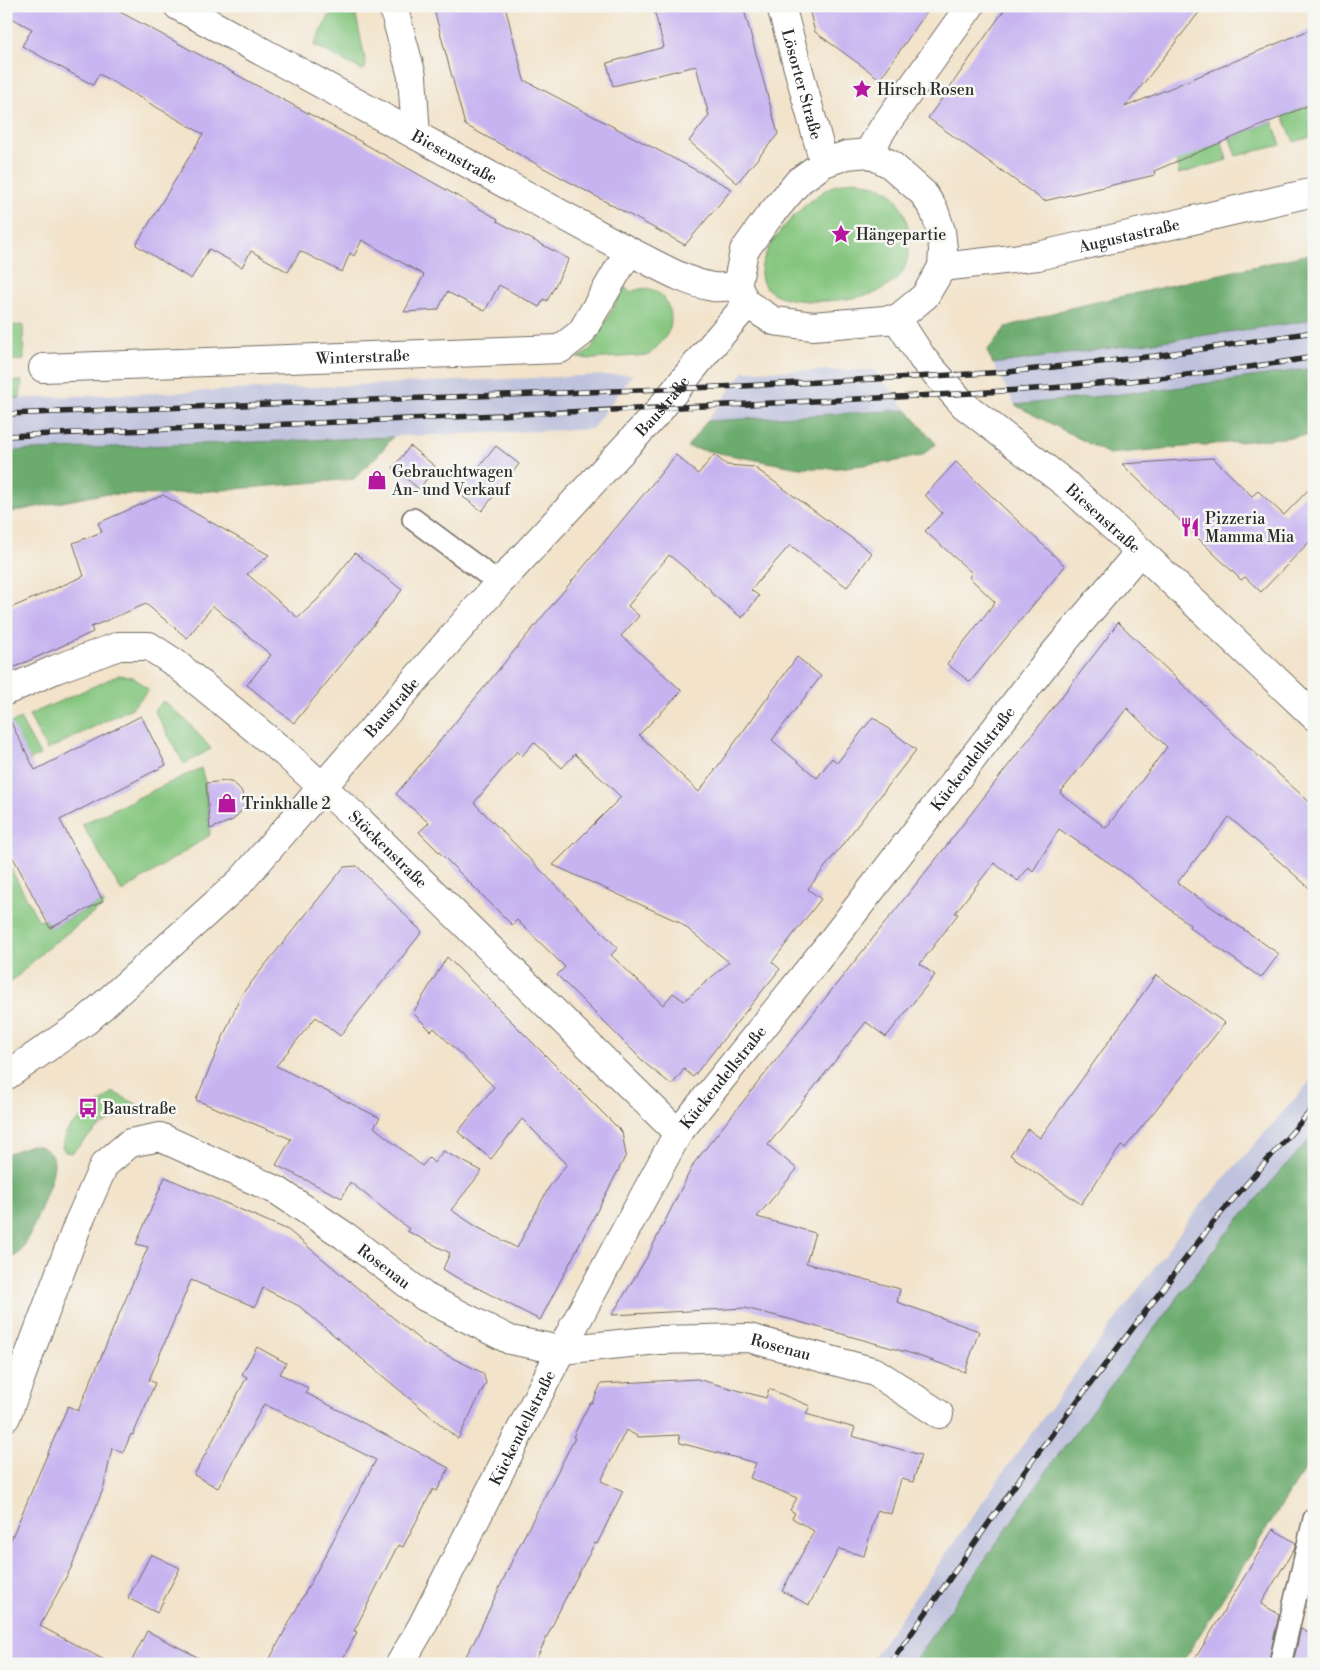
<svg xmlns="http://www.w3.org/2000/svg" width="1320" height="1670" viewBox="0 0 1320 1670" font-family="'Libre Bodoni',serif">
  <style>
    .industrial { fill: #bfc2dd }
    .green { fill: #85c67f; stroke: #587855 }
    .forest { fill: #6cab6e; stroke: #4c6b4c }
    .building { fill: #c6b3f0; fill-rule: evenodd }
    .lines { fill: none; stroke-linecap: round; stroke-linejoin: round }
    .service-casing { stroke: #716b63; stroke-width: 24 }
    .minor-casing { stroke: #716b63; stroke-width: 30 }
    .tertiary-casing { stroke: #716b63; stroke-width: 30 }
    .secondary-casing { stroke: #716b63; stroke-width: 30 }
    .service { stroke: #fff; stroke-width: 21 }
    .minor { stroke: #fff; stroke-width: 28 }
    .tertiary { stroke: #fff; stroke-width: 28 }
    .secondary { stroke: #fff; stroke-width: 28 }
    .rail-casing { stroke: #2b2b2b; stroke-width: 5.5 }
    .rail { stroke: #f6f6f2; stroke-width: 4; stroke-dasharray: 11; stroke-linecap: butt }
    .labels { text-anchor: middle; stroke-width: 5; stroke-linejoin: round; paint-order: stroke }
    .street-label { font-size: 16px; fill: #2b2b2b; stroke: #f6f6f2 }
    .poi-label { font-size: 16px; fill: #2b2b2b; stroke: #f6f6f2; text-anchor: start }
  </style>
  <rect width="100%" height="100%" fill="#f6f6f2"/>
  <filter id="ink" filterUnits="userSpaceOnUse"><feTurbulence type="fractalNoise" baseFrequency=".02" numOctaves="2"/><feDisplacementMap in="SourceGraphic" scale="10" xChannelSelector="R" yChannelSelector="G"/><feConvolveMatrix kernelMatrix="1 2 1 2 8 2 1 2 1" color-interpolation-filters="sRGB"/></filter>
  <filter id="wash" filterUnits="userSpaceOnUse"><feTurbulence type="fractalNoise" baseFrequency=".0096" numOctaves="4" result="noise"/><feDisplacementMap in="SourceGraphic" scale="20" xChannelSelector="R" yChannelSelector="G"/><feGaussianBlur stdDeviation="1.12" result="paint"/><feColorMatrix in="noise" values="0 0 0 0 0 0 0 0 0 0 0 0 0 0 0 0 0 1.4 0 .05"/><feComposite in="paint" operator="in"/></filter>
  <g filter="url(#wash)">
    <rect width="100%" height="100%" fill="#f2e3ca"/>
    <g class="industrial">
      <path d="M 1314,319 L 1314,368 L 1161,390 L 1015,405 L 993,364 L 1294,323 Z"/>
      <path d="M 874,370 L 907,410 L 707,421 L 744,371 Z"/>
      <path d="M 633,374 L 592,429 L 6,451 L 6,399 Z"/>
      <path d="M 1314,1077 L 1314,1134 L 1228,1231 L 1053,1462 L 912,1664 L 868,1664 L 1022,1446 L 1198,1208 Z"/>
    </g>
    <g class="green">
      <path d="M 334,6 L 354,6 L 366,64 L 365,69 L 362,70 L 314,45 Z"/>
      <path d="M 1314,103 L 1314,136 L 1294,142 L 1283,116 Z"/>
      <path d="M 1272,121 L 1281,145 L 1236,156 L 1230,139 Z"/>
      <path d="M 1222,142 L 1227,160 L 1179,174 L 1176,159 Z"/>
      <path d="M 856,180 C 866,184 880,185 888,191 C 910,206 916,253 901,274 C 897,281 884,288 877,292 C 872,295 865,295 859,297 C 836,301 814,303 791,299 C 717,286 799,203 831,187 C 838,183 848,182 856,180 Z"/>
      <path d="M 624,287 L 631,292 C 636,290 643,287 650,289 C 665,293 674,312 670,327 C 667,338 657,347 649,355 L 593,359 L 577,358 L 585,354 L 593,346 Z"/>
      <path d="M 23,325 L 24,360 L 6,361 L 6,326 Z"/>
      <path d="M 6,381 L 22,381 L 20,398 L 6,399 Z"/>
      <path d="M 119,675 L 133,677 L 149,690 L 132,708 L 47,750 L 29,715 Z"/>
      <path d="M 163,701 L 188,722 L 211,749 L 184,764 L 154,710 Z"/>
      <path d="M 20,719 L 40,755 L 30,760 L 6,725 Z"/>
      <path d="M 201,768 L 205,783 L 210,835 L 122,892 L 82,824 Z"/>
      <path d="M 6,860 L 39,921 L 45,919 L 50,928 L 103,901 L 104,905 L 45,950 L 6,987 Z"/>
      <path d="M 113,1092 L 152,1112 L 149,1116 C 112,1111 96,1128 72,1153 L 65,1152 L 62,1147 L 65,1135 L 69,1128 Z"/>
    </g>
    <g class="forest">
      <path d="M 1314,253 L 1314,319 L 1294,323 L 993,364 L 987,351 L 1006,327 L 1066,309 Z"/>
      <path d="M 1314,368 L 1314,435 L 1109,454 L 1015,405 L 1161,390 Z"/>
      <path d="M 907,410 L 936,444 L 921,456 L 897,461 L 838,468 L 799,468 L 687,447 L 707,421 Z"/>
      <path d="M 393,437 L 379,454 L 354,479 L 163,495 L 103,494 L 6,513 L 6,451 Z"/>
      <path d="M 1314,1134 L 1314,1454 L 1181,1664 L 912,1664 L 1053,1462 L 1228,1231 Z"/>
      <path d="M 31,1145 C 42,1145 55,1152 54,1165 C 54,1179 29,1241 20,1252 C 17,1256 10,1258 6,1260 L 6,1154 Z"/>
    </g>
    <g id="blocks">
      <g class="building">
        <path d="M 6,6 L 109,6 L 356,139 L 498,219 L 497,221 L 569,259 L 547,301 L 544,299 L 539,307 L 499,285 L 485,311 L 447,292 L 438,310 L 404,312 L 424,275 L 362,240 L 354,256 L 350,253 L 342,272 L 300,251 L 288,272 L 251,251 L 242,267 L 209,249 L 191,279 L 136,245 L 203,134 L 99,74 L 93,85 L 22,46 L 32,29 L 6,15 Z"/>
        <path d="M 433,6 L 505,6 L 524,80 L 732,189 L 685,245 L 465,125 Z"/>
        <path d="M 653,6 L 743,6 L 778,134 L 737,183 L 689,141 L 709,116 L 696,66 L 613,86 L 607,63 L 664,47 Z"/>
        <path d="M 808,6 L 931,6 L 880,79 L 815,32 Z"/>
        <path d="M 1007,6 L 1204,6 L 1125,107 L 1314,28 L 1314,103 L 1154,171 L 1155,175 L 1044,201 L 928,118 Z"/>
        <path d="M 410,446 L 436,467 L 419,489 L 393,468 Z"/>
        <path d="M 496,446 L 519,464 L 482,511 L 458,493 Z"/>
        <path d="M 676,455 L 698,474 L 714,455 L 727,465 L 754,467 L 872,553 L 847,587 L 790,545 L 751,590 L 759,596 L 742,618 L 711,593 L 710,589 L 669,555 L 628,606 L 639,616 L 621,636 L 682,691 L 639,735 L 699,792 L 797,657 L 821,676 L 772,740 L 817,778 L 832,758 L 837,763 L 873,717 L 916,750 L 808,889 L 821,899 L 772,962 L 780,969 L 693,1077 L 684,1069 L 672,1085 L 647,1065 L 557,975 L 565,967 L 517,920 L 512,925 L 419,832 L 429,823 L 396,794 ZM 534,742 L 562,768 L 575,754 L 621,797 L 553,865 L 679,922 L 729,962 L 684,1001 L 673,993 L 663,1005 L 611,955 L 618,948 L 474,803 L 517,751 L 522,756 Z"/>
        <path d="M 1213,458 L 1252,496 L 1258,491 L 1284,515 L 1314,484 L 1314,537 L 1261,592 L 1245,577 L 1241,580 L 1122,464 Z"/>
        <path d="M 956,462 L 1065,566 L 970,682 L 947,664 L 995,602 L 969,577 L 972,573 L 925,531 L 942,513 L 925,495 Z"/>
        <path d="M 163,495 L 269,555 L 247,574 L 298,618 L 318,599 L 355,553 L 402,590 L 294,723 L 247,685 L 271,655 L 213,606 L 187,638 L 146,604 L 91,627 L 93,632 L 6,671 L 6,610 L 84,576 L 73,543 L 102,532 L 98,523 Z"/>
        <path d="M 1118,622 L 1234,734 L 1314,806 L 1314,892 L 1229,817 L 1177,883 L 1279,954 L 1261,978 L 1189,927 L 1190,925 L 1124,873 L 1059,829 L 1033,871 L 1029,867 L 1018,881 L 994,863 L 955,913 L 958,914 L 920,964 L 935,975 L 886,1037 L 866,1022 L 768,1145 L 797,1169 L 757,1217 L 815,1233 L 806,1263 L 900,1289 L 897,1302 L 979,1331 L 965,1372 L 913,1354 L 789,1319 L 745,1308 L 612,1315 L 647,1257 L 694,1163 L 936,859 L 1107,638 ZM 1127,708 L 1167,747 L 1106,828 L 1060,793 Z"/>
        <path d="M 6,713 L 35,770 L 141,716 L 166,765 L 60,820 L 103,901 L 50,928 L 6,844 Z"/>
        <path d="M 226,781 L 234,783 L 241,790 L 245,800 L 242,810 L 233,820 L 210,829 L 206,783 Z"/>
        <path d="M 357,866 L 422,932 L 340,1036 L 316,1017 L 276,1066 L 380,1118 L 374,1127 L 422,1166 L 429,1158 L 434,1163 L 443,1151 L 482,1171 L 451,1210 L 477,1227 L 517,1248 L 549,1187 L 567,1164 L 522,1119 L 491,1159 L 458,1132 L 494,1087 L 434,1028 L 431,1031 L 413,1013 L 447,957 L 622,1132 L 626,1155 L 620,1167 L 540,1320 L 454,1276 L 443,1269 L 450,1253 L 407,1231 L 409,1229 L 350,1182 L 342,1198 L 276,1165 L 291,1139 L 196,1100 L 241,995 L 344,867 Z"/>
        <path d="M 1156,975 L 1225,1023 L 1125,1148 L 1121,1146 L 1081,1204 L 1010,1155 L 1028,1129 L 1040,1138 Z"/>
        <path d="M 165,1177 L 288,1230 L 426,1345 L 483,1373 L 486,1383 L 458,1439 L 299,1306 L 263,1288 L 255,1307 L 191,1280 L 149,1380 L 155,1383 L 133,1435 L 131,1434 L 123,1453 L 112,1448 L 104,1487 L 71,1568 L 40,1626 L 112,1664 L 6,1664 L 6,1551 L 68,1406 L 78,1411 L 121,1310 L 148,1247 L 136,1244 Z"/>
        <path d="M 257,1347 L 286,1363 L 280,1374 L 308,1388 L 306,1393 L 449,1468 L 437,1491 L 433,1489 L 403,1547 L 398,1545 L 354,1631 L 357,1632 L 340,1664 L 267,1664 L 376,1460 L 264,1404 L 218,1488 L 194,1475 L 247,1377 L 242,1374 Z"/>
        <path d="M 697,1379 L 766,1398 L 769,1389 L 810,1406 L 806,1414 L 855,1428 L 852,1436 L 921,1455 L 913,1482 L 901,1479 L 891,1514 L 877,1510 L 864,1556 L 839,1549 L 809,1605 L 782,1591 L 814,1531 L 792,1518 L 795,1513 L 790,1510 L 797,1498 L 750,1478 L 756,1463 L 680,1443 L 679,1435 L 639,1437 L 626,1430 L 601,1481 L 623,1491 L 597,1544 L 595,1543 L 563,1603 L 534,1664 L 461,1664 L 474,1642 L 518,1548 L 575,1438 L 573,1437 L 584,1414 L 590,1403 L 592,1403 L 601,1384 Z"/>
        <path d="M 1273,1529 L 1296,1543 L 1294,1549 L 1261,1604 L 1279,1614 L 1268,1664 L 1192,1664 Z"/>
        <path d="M 151,1554 L 180,1568 L 157,1613 L 128,1598 Z"/>
        <path d="M 1301,1628 L 1314,1635 L 1314,1664 L 1293,1664 Z"/>
        <path d="M 147,1631 L 211,1664 L 130,1664 Z"/>
      </g>
    </g>
  </g>
  <g filter="url(#ink)">
    <use href="#blocks" fill-opacity="0" stroke="#716b63" stroke-width="1"/>
    <g class="lines">
      <defs>
        <g id="service">
          <path d="M 413,519 L 499,583"/>
          <path d="M 1280,1664 L 1314,1519"/>
        </g>
        <g id="minor">
          <path id="s1" d="M 178,6 L 629,251 C 656,264 684,282 713,287 C 721,288 730,286 737,286"/>
          <path d="M 393,6 L 412,76 L 416,135"/>
          <path id="s2" d="M 781,6 L 824,163"/>
          <path d="M 868,153 L 883,128 L 970,6"/>
          <path id="s3" d="M 43,368 L 560,349 L 581,333 L 629,251"/>
          <path id="s4" d="M 6,691 L 56,669 L 119,646 L 149,646 L 175,663 L 286,754 L 360,821 L 678,1133"/>
          <path id="s5" d="M 6,1417 L 78,1224 L 104,1165 L 130,1143 L 160,1137 L 278,1191 L 345,1236 L 425,1297 L 510,1340 L 561,1350 L 658,1340 L 749,1338 L 875,1372 L 939,1414"/>
          <path id="s6" d="M 400,1664 L 422,1626 L 561,1350 L 678,1133 L 831,942 L 1042,668 L 1140,551"/>
        </g>
        <g id="tertiary">
          <path id="s7" d="M 897,319 L 923,359 L 964,405 L 1066,484 L 1140,551 L 1314,716"/>
        </g>
        <g id="secondary">
          <path d="M 868,153 L 890,164 L 923,193 L 934,210 L 941,231 L 943,249 L 942,267 L 925,296 L 897,319 L 813,326 L 774,321 L 747,304 L 737,286 L 744,251 L 767,219 L 799,181 L 824,163 L 847,155 Z"/>
          <path id="s8" d="M 942,267 L 1038,256 L 1314,192"/>
          <path id="s9" d="M 6,1076 L 86,1021 L 241,881 L 499,583 L 657,413 L 703,356 L 747,304"/>
        </g>
      </defs>
      <use href="#service" class="service-casing"/>
      <use href="#minor" class="minor-casing"/>
      <use href="#tertiary" class="tertiary-casing"/>
      <use href="#secondary" class="secondary-casing"/>
      <use href="#service" class="service"/>
      <use href="#minor" class="minor"/>
      <use href="#tertiary" class="tertiary"/>
      <use href="#secondary" class="secondary"/>
      <defs>
        <g id="rail">
          <path d="M 6,414 L 742,386 L 1008,372 L 1155,356 L 1314,332"/>
          <path d="M 6,436 C 254,425 502,416 750,404 C 938,395 1127,389 1314,357"/>
          <path d="M 890,1664 L 1037,1454 L 1215,1220 L 1314,1107"/>
        </g>
      </defs>
      <use href="#rail" class="rail-casing"/>
      <use href="#rail" class="rail"/>
    </g>
  </g>
  <defs>
    <symbol id="sight-bare" viewBox="-9 -9 18 18"><path d="M0-6L1.8-2.2L6-1.7L2.9 1.2L3.7 5.4L0 3.3L-3.7 5.4L-2.9 1.2L-6-1.7L-1.8-2.2Z" fill="#b5179e" stroke="#f6f6f2" stroke-width="2.5" paint-order="stroke"/></symbol>
    <symbol id="shop-bare" viewBox="-9 -9 18 18"><path d="M-5-2.5h2.3a2.7 3.5 0 0 1 5.4 0H5L5.5 6h-11ZM-1.5-2.5h3a1.5 2.3 0 0 0-3 0Z" fill="#b5179e" stroke="#f6f6f2" stroke-width="2.5" paint-order="stroke"/></symbol>
    <symbol id="restaurant-bare" viewBox="-9 -9 18 18"><path d="M-5-6h1v4h1v-4h1v4h1v-4h1v5L-1.5 .5V6h-2V.5L-5-1ZM5-6V6H3V1.5H1.5Q1.5-4 5-6Z" fill="#b5179e" stroke="#f6f6f2" stroke-width="2.5" paint-order="stroke"/></symbol>
    <symbol id="bus-bare" viewBox="-9 -9 18 18"><path d="M-5-6H5V4H4V6H2V4H-2V6H-4V4H-5ZM-3.5-4V0h7V-4ZM-3.5 1.2v1.5H-2V1.2ZM2 1.2v1.5H3.5V1.2Z" fill="#b5179e" stroke="#f6f6f2" stroke-width="2.5" paint-order="stroke"/></symbol>
  </defs>
  <g fill-rule="evenodd">
    <use href="#sight-bare" x="848" y="75" width="28" height="28"/>
    <use href="#sight-bare" x="827" y="220" width="28" height="28"/>
    <use href="#shop-bare" x="363" y="466" width="28" height="28"/>
    <use href="#restaurant-bare" x="1176" y="513" width="28" height="28"/>
    <use href="#shop-bare" x="213" y="789" width="28" height="28"/>
    <use href="#bus-bare" x="74" y="1094" width="28" height="28"/>
  </g>
  <g class="labels">
    <g class="street-label">
      <text dy="6" stroke="none"><textPath href="#s2" startOffset="81">Lösorter Straße</textPath></text>
      <text dy="6" stroke="none"><textPath href="#s1" startOffset="315">Biesenstraße</textPath></text>
      <text dy="6" stroke="none"><textPath href="#s8" startOffset="190">Augustastraße</textPath></text>
      <text dy="6" stroke="none"><textPath href="#s3" startOffset="320">Winterstraße</textPath></text>
      <text dy="6" stroke="none"><textPath href="#s9" startOffset="941">Baustraße</textPath></text>
      <text dy="6" stroke="none"><textPath href="#s7" startOffset="289">Biesenstraße</textPath></text>
      <text dy="6" stroke="none"><textPath href="#s9" startOffset="536">Baustraße</textPath></text>
      <text dy="6" stroke="none"><textPath href="#s6" startOffset="1076">Kückendellstraße</textPath></text>
      <text dy="6" stroke="none"><textPath href="#s4" startOffset="466">Stöckenstraße</textPath></text>
      <text dy="6" stroke="none"><textPath href="#s6" startOffset="671">Kückendellstraße</textPath></text>
      <text dy="6" stroke="none"><textPath href="#s5" startOffset="595">Rosenau</textPath></text>
      <text dy="6" stroke="none"><textPath href="#s5" startOffset="1015">Rosenau</textPath></text>
      <text dy="6" stroke="none"><textPath href="#s6" startOffset="266">Kückendellstraße</textPath></text>
    </g>
    <g class="poi-label">
      <text x="877" y="95">Hirsch Rosen</text>
      <text x="856" y="240">Hängepartie</text>
      <text x="392" y="477">Gebrauchtwagen<tspan x="392" dy="18">An- und Verkauf</tspan></text>
      <text x="1205" y="524">Pizzeria<tspan x="1205" dy="18">Mamma Mia</tspan></text>
      <text x="242" y="809">Trinkhalle 2</text>
      <text x="103" y="1114">Baustraße</text>
    </g>
  </g>
  <rect width="1320" height="1670" fill="none" stroke="#f6f6f2" stroke-width="25"/>
</svg>
